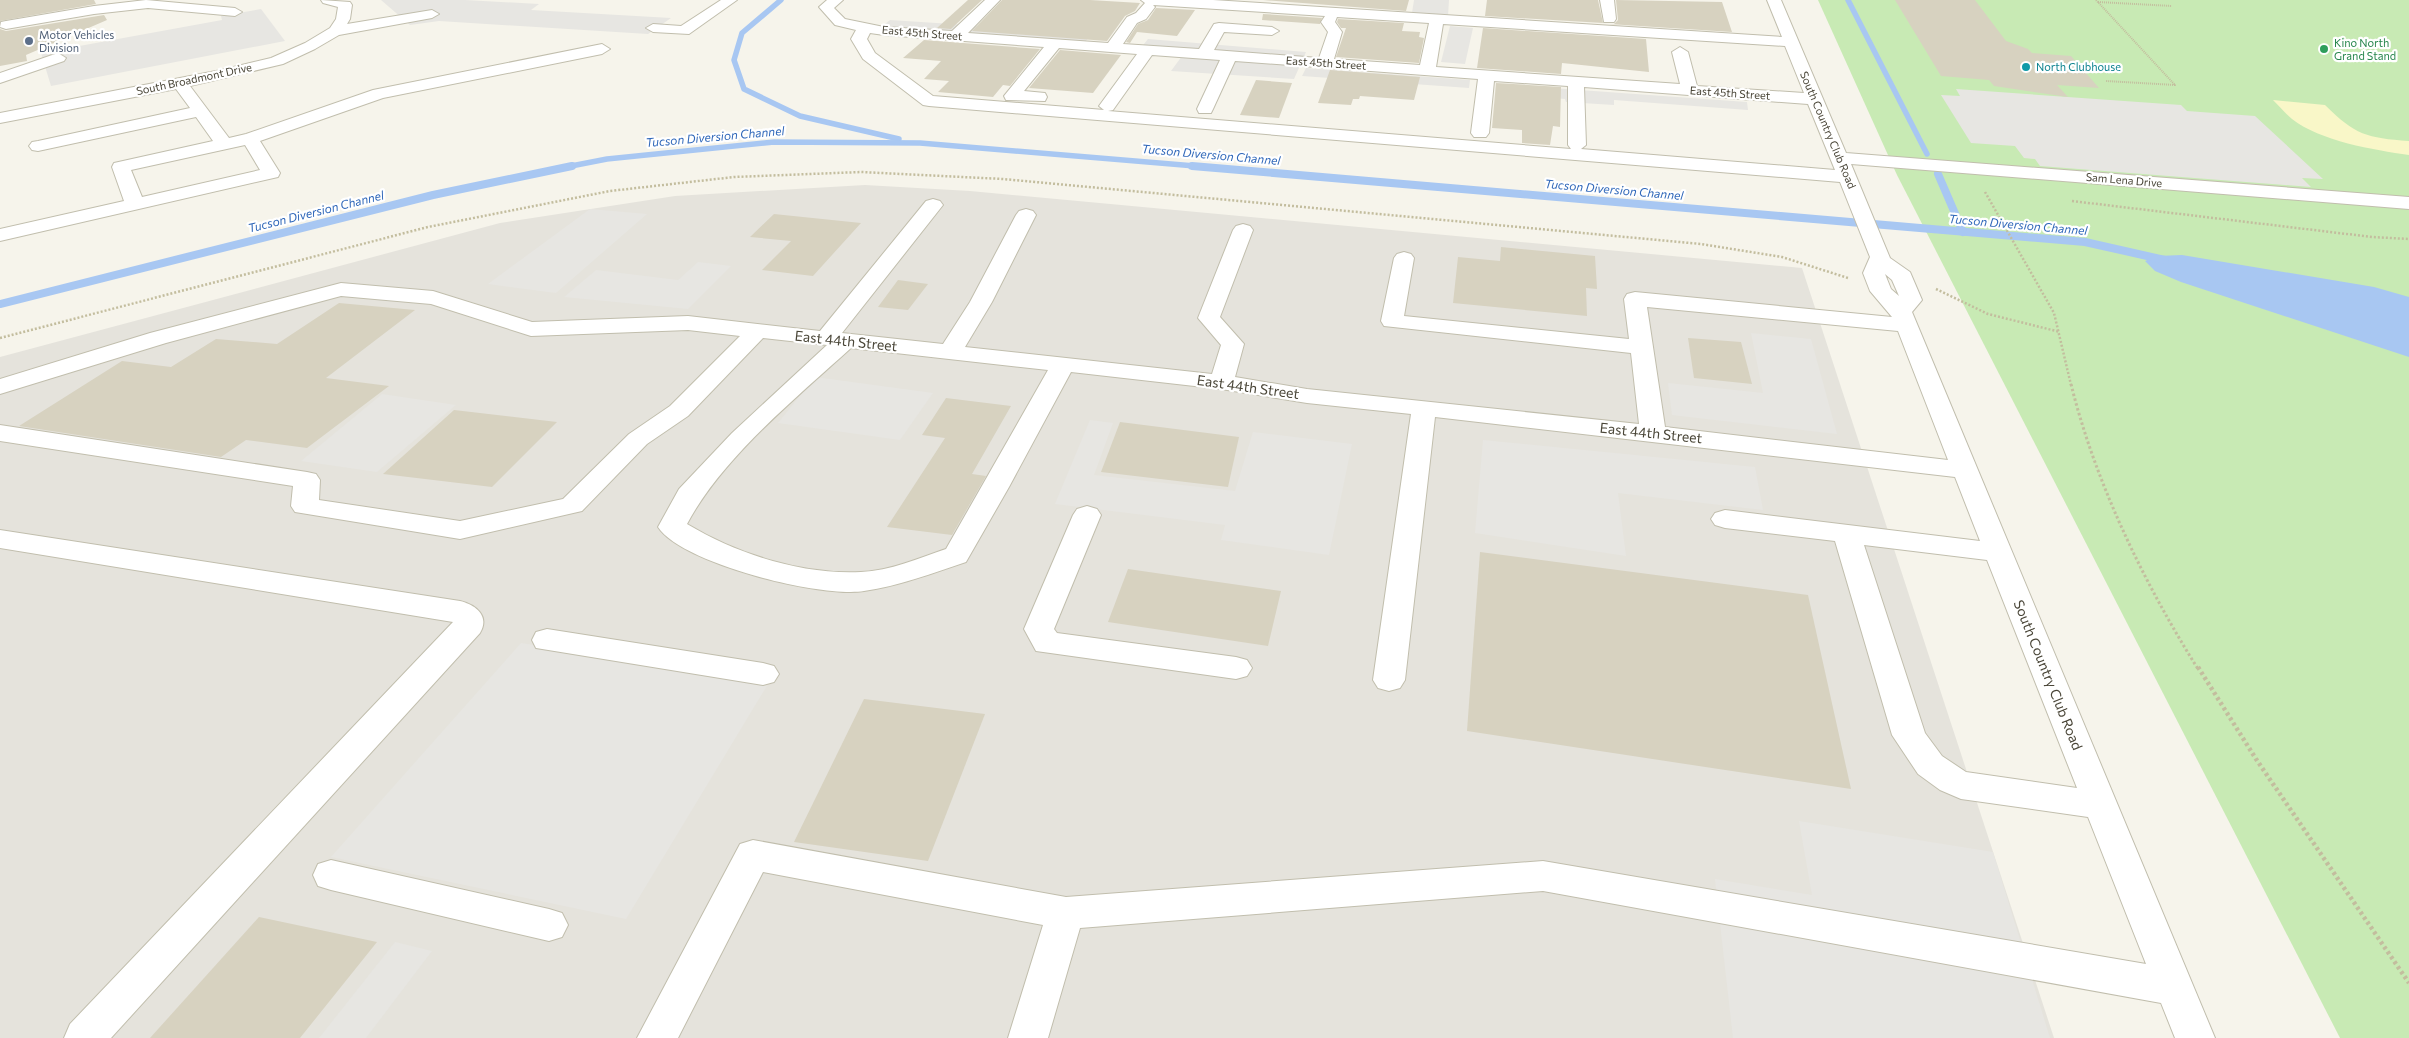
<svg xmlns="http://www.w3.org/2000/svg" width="2409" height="1038" viewBox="0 0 2409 1038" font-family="Commissioner,sans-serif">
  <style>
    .industrial { fill: #e5e3dc }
    .green { fill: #c8eab4 }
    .sand { fill: #f9f7c8 }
    .parking { fill: #e7e6e2 }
    .water { fill: #a8c7f2 }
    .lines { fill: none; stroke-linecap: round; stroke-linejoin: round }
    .stream-far1 { stroke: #a8c7f2; stroke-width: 5.5 }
    .stream { stroke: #a8c7f2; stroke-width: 8 }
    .building { fill: #d7d2c0 }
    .minor-casing { stroke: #c1bead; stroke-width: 2 }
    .path-far3 { stroke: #c3bd9e; stroke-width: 2; stroke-dasharray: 1 1; stroke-linecap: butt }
    .path-far2 { stroke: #c3bd9e; stroke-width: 2.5; stroke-dasharray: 2 2; stroke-linecap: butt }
    .path-far1 { stroke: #c3bd9e; stroke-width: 3; stroke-dasharray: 2.5 2.5; stroke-linecap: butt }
    .path { stroke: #c3bd9e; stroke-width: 4.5; stroke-dasharray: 3 3; stroke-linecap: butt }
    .minor { fill: #fff; fill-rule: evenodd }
    .service-dot { fill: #5c6f8a; stroke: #fff; stroke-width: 2 }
    .leisure-dot { fill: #2e9e5b; stroke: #fff; stroke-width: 2 }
    .culture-dot { fill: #0f9aa8; stroke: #fff; stroke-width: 2 }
    .labels { text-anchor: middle; stroke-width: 4.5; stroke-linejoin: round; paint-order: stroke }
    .far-street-label { font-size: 11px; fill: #4a4638; stroke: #fff }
    .far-service-label { font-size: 11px; fill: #4e5e75; stroke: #fff; text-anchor: start }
    .far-leisure-label { font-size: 11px; fill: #27864d; stroke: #fff; text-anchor: start }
    .far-culture-label { font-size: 11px; fill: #0d838f; stroke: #fff; text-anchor: start }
    .far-water-label { font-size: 12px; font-style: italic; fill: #2f67b9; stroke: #fff }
    .street-label { font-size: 14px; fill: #4a4638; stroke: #fff }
  </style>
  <rect width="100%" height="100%" fill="#f6f4eb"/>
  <path class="industrial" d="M 865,185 L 970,191 L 1802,268 L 2054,1038 L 0,1038 L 0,357 L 500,223 L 675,196 Z"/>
  <path class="green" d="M 1818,0 L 2409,0 L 2409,1038 L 2340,1038 L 1897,175 Z"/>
  <path class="sand" d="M 2273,100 L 2325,105 C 2355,135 2367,138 2409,141 L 2409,155 C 2374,150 2320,141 2292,119 C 2285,113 2279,106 2273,100 Z"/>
  <g class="parking">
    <path d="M 381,0 L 465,0 L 539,4 L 531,10 L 671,18 L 648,34 L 439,21 L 410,25 Z"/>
    <path d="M 1414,0 L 1449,0 L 1448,16 L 1412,13 Z"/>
    <path d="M 261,9 L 285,41 L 51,86 L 41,53 L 222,20 L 221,16 Z"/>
    <path d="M 890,20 L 1093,33 L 1083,44 L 879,29 Z"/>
    <path d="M 1450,26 L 1473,28 L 1465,64 L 1441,62 Z"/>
    <path d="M 1148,39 L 1306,52 L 1294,79 L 1171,71 L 1185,52 L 1140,49 Z"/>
    <path d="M 1306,68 L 1470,80 L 1469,88 L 1302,76 Z"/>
    <path d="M 1497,84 L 1747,102 L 1748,110 L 1614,100 L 1614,105 L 1566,102 L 1565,99 L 1497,93 Z"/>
    <path d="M 1956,89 L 2181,105 L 2187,111 L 2255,116 L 2323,179 L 2302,178 L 2311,187 L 2040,166 L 2035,159 L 2024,158 L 2015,146 L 1971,143 L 1941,95 L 1960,96 Z"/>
    <path d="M 590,209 L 647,214 L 556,293 L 488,284 Z"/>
    <path d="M 698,262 L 731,266 L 688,309 L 564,297 L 596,270 L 678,280 Z"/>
    <path d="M 1751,333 L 1811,339 L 1837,434 L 1672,415 L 1668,383 L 1763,393 Z"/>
    <path d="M 815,377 L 933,393 L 900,440 L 778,423 Z"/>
    <path d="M 382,394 L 456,405 L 377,472 L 301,461 Z"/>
    <path d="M 1090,420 L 1113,423 L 1094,475 L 1235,491 L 1253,432 L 1352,444 L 1329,555 L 1221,540 L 1225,525 L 1055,504 Z"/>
    <path d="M 1483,440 L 1755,467 L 1763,510 L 1618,493 L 1626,556 L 1475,533 Z"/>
    <path d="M 521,643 L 768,684 L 626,919 L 331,857 Z"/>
    <path d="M 1799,821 L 1993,852 L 2050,1038 L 1733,1038 L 1715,879 L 1812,895 Z"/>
    <path d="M 395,942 L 432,951 L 366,1038 L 319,1038 Z"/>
  </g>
  <path class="water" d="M 2182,255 L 2374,287 L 2409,297 L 2409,357 L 2181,282 L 2155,271 L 2145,261 L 2157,256 Z"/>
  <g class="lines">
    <g class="stream-far1">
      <path d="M 781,0 L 742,33 L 734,60 L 744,89 L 800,116 L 899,139"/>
      <path d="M 1848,0 L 1927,154"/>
      <path d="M 566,167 L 607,159 L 774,142 L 920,143 L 1207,167"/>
    </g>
    <g class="stream">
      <path d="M 1192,166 L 2085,242 L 2165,260"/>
      <path d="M 1938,174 L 1963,232"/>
      <path d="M 0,304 L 433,195 L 572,166"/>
    </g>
  </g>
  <g class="building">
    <path d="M 0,0 L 94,0 L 96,4 L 0,21 Z"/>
    <path d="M 968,0 L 982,0 L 951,29 L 937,28 Z"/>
    <path d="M 1002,0 L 1090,0 L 1140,3 L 1135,11 L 1125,16 L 1107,41 L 972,31 Z"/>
    <path d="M 1263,0 L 1409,0 L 1406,11 Z"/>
    <path d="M 1487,0 L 1598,0 L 1603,23 L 1485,16 Z"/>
    <path d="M 1616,0 L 1722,2 L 1732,32 L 1609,24 L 1614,24 L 1618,20 Z"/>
    <path d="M 1895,0 L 1975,0 L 2006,41 L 2028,49 L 2032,53 L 2071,56 L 2099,88 L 2057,85 L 2068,97 L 1994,86 L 1989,80 L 1941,76 Z"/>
    <path d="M 1156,8 L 1195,10 L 1177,36 L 1137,32 L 1130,43 L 1126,42 L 1138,24 L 1148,20 Z"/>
    <path d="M 1263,14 L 1322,18 L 1320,24 L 1262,20 Z"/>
    <path d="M 104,15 L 107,20 L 26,55 L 27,61 L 0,66 L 0,29 L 6,31 Z"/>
    <path d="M 1338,19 L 1404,23 L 1402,31 L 1420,32 L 1419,37 L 1424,38 L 1419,63 L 1336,57 L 1346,28 L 1341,28 L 1337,22 Z"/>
    <path d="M 1483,28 L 1646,39 L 1649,72 L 1562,63 L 1561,74 L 1477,68 Z"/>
    <path d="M 924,40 L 1040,49 L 1010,86 L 1003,85 L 993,97 L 938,92 L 949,81 L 924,79 L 941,61 L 903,58 Z"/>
    <path d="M 1060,50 L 1121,55 L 1093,93 L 1029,88 Z"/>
    <path d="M 1330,70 L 1420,77 L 1414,100 L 1360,96 L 1359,99 L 1353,99 L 1351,105 L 1318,103 Z"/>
    <path d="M 1256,80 L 1292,83 L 1279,118 L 1240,115 Z"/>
    <path d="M 1496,83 L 1561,87 L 1560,127 L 1553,126 L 1550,145 L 1522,143 L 1522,130 L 1492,128 Z"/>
    <path d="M 774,214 L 861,223 L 813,276 L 762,270 L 791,241 L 750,237 Z"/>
    <path d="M 1501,247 L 1595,256 L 1597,289 L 1586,288 L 1587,316 L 1453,303 L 1458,257 L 1500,261 Z"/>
    <path d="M 898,280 L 928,284 L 908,310 L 878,307 Z"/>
    <path d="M 339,303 L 415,310 L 326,378 L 389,386 L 307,448 L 246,440 L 221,457 L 19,426 L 122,361 L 171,367 L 216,339 L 277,344 Z"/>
    <path d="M 1688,338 L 1741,342 L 1752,384 L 1694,378 Z"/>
    <path d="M 946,398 L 1011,406 L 972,474 L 986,476 L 952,535 L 887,527 L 945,438 L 922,435 Z"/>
    <path d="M 454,410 L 557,422 L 492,487 L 383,474 Z"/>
    <path d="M 1120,422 L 1239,437 L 1228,487 L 1101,472 Z"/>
    <path d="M 1480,552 L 1808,595 L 1851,789 L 1467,731 Z"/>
    <path d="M 1128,569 L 1281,591 L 1268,646 L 1108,622 Z"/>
    <path d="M 864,699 L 985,714 L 928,861 L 794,842 Z"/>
    <path d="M 259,917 L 377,942 L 300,1038 L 150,1038 Z"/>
  </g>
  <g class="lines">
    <defs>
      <g id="minor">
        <path d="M 146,0 L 235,8 L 242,12 L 235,16 L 148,8 L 94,14 L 6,29 L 0,27 L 1,22 L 6,21 L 94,6 Z"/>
        <path d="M 321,0 L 350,2 L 352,5 L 350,19 L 347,24 L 432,10 L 439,14 L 432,18 L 339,35 L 315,49 L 283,64 L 190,86 L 229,138 L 246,134 L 373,90 L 602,44 L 610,49 L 602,54 L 383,98 L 260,141 L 280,173 L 278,177 L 0,241 L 0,229 L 124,201 L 112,167 L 114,163 L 213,141 L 196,117 L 38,151 L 32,150 L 29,146 L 32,142 L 38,141 L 190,108 L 176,89 L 0,123 L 0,113 L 221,70 L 271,58 L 305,43 L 330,28 L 336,19 L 338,7 L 323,3 ZM 245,145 L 260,170 L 142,197 L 131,170 Z"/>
        <path d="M 721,0 L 737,0 L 689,34 L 653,32 L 646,28 L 653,24 L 681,26 Z"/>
        <path d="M 827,0 L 843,0 L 834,8 L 845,19 L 884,27 L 952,31 L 985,0 L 1000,0 L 968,33 L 1108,43 L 1127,17 L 1136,13 L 1145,3 L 1141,0 L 1213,0 L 1782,37 L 1767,0 L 1781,0 L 1846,153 L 2409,197 L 2409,209 L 1851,164 L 1890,258 L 1910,272 L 1922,300 L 1912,312 L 2215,1038 L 2175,1038 L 2161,1003 L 1543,891 L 1080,928 L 1048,1038 L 1008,1038 L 1043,925 L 763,872 L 678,1038 L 637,1038 L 740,844 L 753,840 L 1066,897 L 1543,861 L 2146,964 L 2088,817 L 1961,799 L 1940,790 L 1918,774 L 1892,735 L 1835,541 L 1725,528 L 1715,525 L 1711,519 L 1715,513 L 1725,510 L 1980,541 L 1955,477 L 1435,417 L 1405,680 L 1400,688 L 1389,691 L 1378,688 L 1373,680 L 1411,414 L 1307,403 L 1221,389 L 1071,372 L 1009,487 L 966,562 C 933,573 899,586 864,591 C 822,598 682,564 658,527 L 679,489 L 732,433 L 827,345 L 763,338 L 688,416 L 647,444 L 582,511 L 460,539 L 295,512 L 291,506 L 293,486 L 0,441 L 0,425 L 307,472 L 316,474 L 320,480 L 319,500 L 460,521 L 563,499 L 629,434 L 670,406 L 740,336 L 688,330 L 531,336 L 431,304 L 341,296 L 166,343 L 0,394 L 0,379 L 150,333 L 341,283 L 433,291 L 532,322 L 688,316 L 820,331 L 926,201 L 933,199 L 940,201 L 943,205 L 842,333 L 943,344 L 970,302 L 1016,215 L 1019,211 L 1026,209 L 1033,211 L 1036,215 L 992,302 L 965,347 L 1212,374 L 1221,345 L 1198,318 L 1233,230 L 1236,226 L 1243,224 L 1250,226 L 1253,230 L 1220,317 L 1244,344 L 1235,377 L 1307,389 L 1639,424 L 1631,353 L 1384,326 L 1381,321 L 1394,258 L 1397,254 L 1404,252 L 1411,254 L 1414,258 L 1404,316 L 1629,339 L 1624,299 L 1627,294 L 1635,292 L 1892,317 L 1870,291 L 1863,273 L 1870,257 L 1840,182 L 929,106 L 923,105 L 863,59 L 851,39 L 856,30 L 835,25 L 819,7 ZM 1153,5 L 1325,16 L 1321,22 L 1328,32 L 1319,58 L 1214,50 L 1224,32 L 1272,35 L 1279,31 L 1272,27 L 1219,23 L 1214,24 L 1199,49 L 1123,44 L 1137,23 L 1146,19 L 1155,7 ZM 1337,17 L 1429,23 L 1420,65 L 1334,59 L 1342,32 L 1335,22 ZM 1443,24 L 1785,46 L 1804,93 L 1697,86 L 1688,52 L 1680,47 L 1672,52 L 1680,84 L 1436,67 ZM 870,33 L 884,35 L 1044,47 L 1004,96 L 1006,100 L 1045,101 L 1047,97 L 1045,93 L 1024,91 L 1059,48 L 1137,54 L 1099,106 L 1104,110 L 933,96 L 875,53 L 867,39 ZM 1152,55 L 1220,60 L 1197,109 L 1199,113 L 1211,113 L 1213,109 L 1235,61 L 1478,79 L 1471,133 L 1474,137 L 1486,137 L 1489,133 L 1494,81 L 1568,86 L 1568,145 L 1571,149 L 1108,111 L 1113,110 ZM 1584,87 L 1808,104 L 1835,170 L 1581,149 L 1586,145 ZM 1885,274 L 1892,280 L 1899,296 L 1891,289 ZM 1647,307 L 1898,331 L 1948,460 L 1665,427 ZM 851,348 L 1048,370 L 946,549 C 919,558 890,571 861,572 C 802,575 737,554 687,524 C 722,458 796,398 851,348 ZM 1864,545 L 1987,560 L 2077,788 L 1966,772 L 1942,756 L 1925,733 Z"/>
        <path d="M 1600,0 L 1614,0 L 1616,19 L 1614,22 L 1604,22 Z"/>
        <path d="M 58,53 L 66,58 L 64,61 L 0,83 L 0,73 Z"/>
        <path d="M 1087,506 L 1097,509 L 1101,515 L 1054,629 L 1057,633 L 1236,657 L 1247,660 L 1252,668 L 1247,676 L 1236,679 L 1036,651 L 1024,629 L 1073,515 L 1077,509 Z"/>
        <path d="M 0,530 L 460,601 C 476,605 490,616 480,633 L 111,1038 L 64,1038 L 70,1024 L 453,622 L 0,548 Z"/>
        <path d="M 547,629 L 763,663 L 774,666 L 779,674 L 774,682 L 763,685 L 536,648 L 532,640 L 536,632 Z"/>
        <path d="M 331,860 L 549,909 L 562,913 L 568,925 L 562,937 L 549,941 L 331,890 L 318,886 L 313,875 L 318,864 Z"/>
      </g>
    </defs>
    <use href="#minor" class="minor-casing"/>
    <g class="path-far3">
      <path d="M 2096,0 L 2175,85 L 2106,81"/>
      <path d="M 2098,2 L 2172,6"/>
    </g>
    <g class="path-far2">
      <path d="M 1985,192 L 2054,313 L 2071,385"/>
      <path d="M 2072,201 L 2372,237 L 2409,239"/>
      <path d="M 1936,289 L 1988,314 L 2060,332"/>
      <path d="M 0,338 L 428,227 L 610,191 L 734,177 L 861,172 L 1003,179 L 1701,244 L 1782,257 L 1848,278"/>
    </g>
    <path class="path-far1" d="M 2071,384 C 2095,482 2144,583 2198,669"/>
    <path class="path" d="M 2198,667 L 2256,759 L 2409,983"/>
    <use href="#minor" class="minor"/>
  </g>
  <circle class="service-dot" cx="29" cy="41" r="5"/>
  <circle class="leisure-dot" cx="2324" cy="49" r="5"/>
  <circle class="culture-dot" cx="2026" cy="67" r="5"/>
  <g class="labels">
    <g class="far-street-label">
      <text transform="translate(922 33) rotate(5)" y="4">East 45th Street</text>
      <text transform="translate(1326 63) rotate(4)" y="4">East 45th Street</text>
      <text transform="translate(194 79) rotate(-12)" y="4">South Broadmont Drive</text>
      <text transform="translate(1730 93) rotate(4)" y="4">East 45th Street</text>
      <text transform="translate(1828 130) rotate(67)" y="4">South Country Club Road</text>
      <text transform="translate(2124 180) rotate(5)" y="4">Sam Lena Drive</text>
    </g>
    <g class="far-service-label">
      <text x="39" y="39">Motor Vehicles<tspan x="39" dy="13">Division</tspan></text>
    </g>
    <g class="far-leisure-label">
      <text x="2334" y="47">Kino North<tspan x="2334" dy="13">Grand Stand</tspan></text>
    </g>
    <g class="far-culture-label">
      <text x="2036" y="71">North Clubhouse</text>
    </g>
    <g class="far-water-label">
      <text transform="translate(715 137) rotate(-5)" y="4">Tucson Diversion Channel</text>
      <text transform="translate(1211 155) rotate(5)" y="4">Tucson Diversion Channel</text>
      <text transform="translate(1614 190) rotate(5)" y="4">Tucson Diversion Channel</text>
      <text transform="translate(316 212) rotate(-14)" y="4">Tucson Diversion Channel</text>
      <text transform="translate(2018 225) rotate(5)" y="4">Tucson Diversion Channel</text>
    </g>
    <g class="street-label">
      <text transform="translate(846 341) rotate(6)" y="5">East 44th Street</text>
      <text transform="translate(1248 387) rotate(8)" y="5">East 44th Street</text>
      <text transform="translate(1651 433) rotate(6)" y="5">East 44th Street</text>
      <text transform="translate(2048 675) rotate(68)" y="5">South Country Club Road</text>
    </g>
  </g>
</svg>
